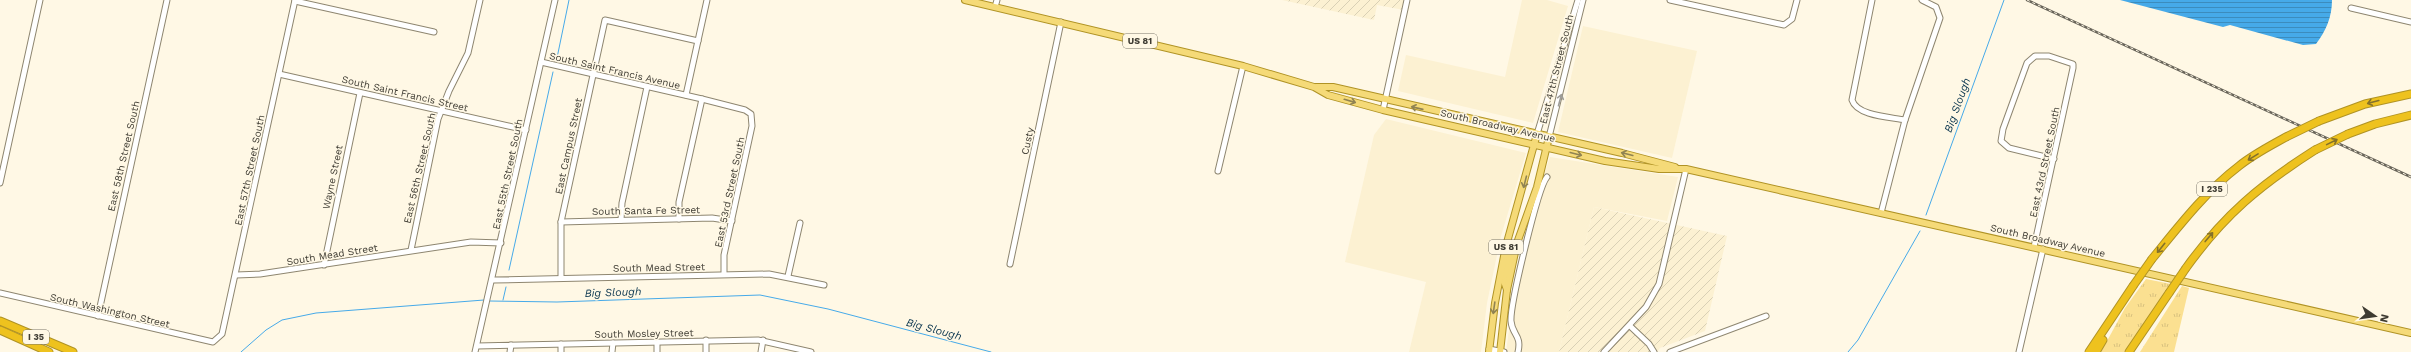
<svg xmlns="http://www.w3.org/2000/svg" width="2411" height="352" viewBox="0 0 2411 352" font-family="'Work Sans',sans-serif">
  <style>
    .built { fill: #fcf1d2 }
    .industrial { fill: url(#industrial-furrows) }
    .grass { fill: url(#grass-tufts) }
    .water { fill: url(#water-rules) }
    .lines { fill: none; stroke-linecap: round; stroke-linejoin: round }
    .stream { stroke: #46aae9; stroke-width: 1 }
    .minor-casing { stroke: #8e8670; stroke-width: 7 }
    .major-casing { stroke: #b09325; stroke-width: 8 }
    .highway-casing { stroke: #b09325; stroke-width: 9 }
    .minor { stroke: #fff; stroke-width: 5 }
    .major { stroke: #f5da78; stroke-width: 6 }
    .highway { stroke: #eec21e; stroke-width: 7 }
    .rail-casing { stroke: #69655a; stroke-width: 2.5 }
    .rail { stroke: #fff8e5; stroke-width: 1; stroke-dasharray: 3; stroke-linecap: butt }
    .highway-bridge-casing { stroke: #b09325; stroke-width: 9; stroke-linecap: butt }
    .highway-bridge { stroke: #eec21e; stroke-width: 7 }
    .oneway { stroke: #9e9d98 }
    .oneway2 { stroke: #908352 }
    .oneway3 { stroke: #84712a }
    .labels { text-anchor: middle; stroke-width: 3; stroke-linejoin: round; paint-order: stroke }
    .shield { fill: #fff8e5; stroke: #787468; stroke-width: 1 }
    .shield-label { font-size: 9px; font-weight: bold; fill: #3e3b32 }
    .street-label { font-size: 10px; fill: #3e3b32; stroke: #fff8e5 }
    .water-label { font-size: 11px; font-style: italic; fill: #0b364f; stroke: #fff8e5 }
  </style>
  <defs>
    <pattern id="industrial-furrows" width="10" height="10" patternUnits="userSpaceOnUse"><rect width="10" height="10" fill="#fcf1d2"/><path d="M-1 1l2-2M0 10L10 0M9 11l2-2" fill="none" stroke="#d9d0b5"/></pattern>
    <pattern id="grass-tufts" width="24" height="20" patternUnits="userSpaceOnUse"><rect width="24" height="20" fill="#fbe091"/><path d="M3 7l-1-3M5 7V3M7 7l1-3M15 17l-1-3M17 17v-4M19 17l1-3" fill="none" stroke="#d8c17e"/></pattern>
    <pattern id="water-rules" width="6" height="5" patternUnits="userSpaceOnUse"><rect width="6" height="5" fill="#46aae9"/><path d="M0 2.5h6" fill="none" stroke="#3c8cbd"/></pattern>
  </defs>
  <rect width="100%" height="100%" fill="#fff8e5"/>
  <g class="built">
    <path d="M 1522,0 L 1547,0 L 1568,6 L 1533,123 L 1398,91 L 1406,55 L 1505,77 Z"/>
    <path d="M 1583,26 L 1697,51 L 1672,158 L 1558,132 Z"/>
    <path d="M 1386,119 L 1526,153 L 1501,236 L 1487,303 L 1481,352 L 1409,352 L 1426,282 L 1345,262 L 1374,135 Z"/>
    <path d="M 1550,157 L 1678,177 L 1667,221 L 1594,207 L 1559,352 L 1506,352 L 1518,264 L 1527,224 Z"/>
  </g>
  <g class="industrial">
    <path d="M 1282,0 L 1407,0 L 1404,10 L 1377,5 L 1374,20 Z"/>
    <path d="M 1594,207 L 1727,236 L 1705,331 L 1660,348 L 1657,352 L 1559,352 Z"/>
  </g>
  <g class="grass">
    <path d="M 2146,279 L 2171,284 L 2125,352 L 2101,352 L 2125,308 Z"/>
    <path d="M 2182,286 L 2189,288 L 2174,352 L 2140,352 Z"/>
  </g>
  <path class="water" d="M 2120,0 L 2332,0 C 2332,17 2326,31 2316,44 L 2303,45 L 2230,25 L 2223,27 Z"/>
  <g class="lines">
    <g class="stream">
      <path d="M 557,58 L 569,0"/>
      <path d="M 1926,215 L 2004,0"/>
      <path d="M 509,270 L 553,72"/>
      <path d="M 503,300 L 506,287"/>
      <path d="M 489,301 L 557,302 L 760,295 L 828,309 L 991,352"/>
      <path d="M 241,352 L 266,330 L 282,320 L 316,313 L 484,300"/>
      <path d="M 1848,352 L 1858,340 L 1920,231"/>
    </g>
    <defs>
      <g id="minor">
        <path d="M 1670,0 L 1784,25 L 1792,19 L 1797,0"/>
        <path d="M 1872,0 L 1852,100 C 1857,116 1890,117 1905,120"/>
        <path d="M 295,1 L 434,32"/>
        <path d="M 995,7 L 997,0"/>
        <path d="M 2351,8 L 2411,22"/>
        <path d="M 541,62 L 702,99 L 745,110 L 751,114 L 752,126 L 724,255 L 724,274"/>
        <path d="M 279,74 L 526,130"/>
        <path d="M 686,95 L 707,0"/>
        <path d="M 1383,110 L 1407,0"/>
        <path d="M 1537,134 L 1578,0"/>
        <path d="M 1549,137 L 1583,0"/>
        <path d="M 1218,171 L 1243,66"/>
        <path d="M 0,183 L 40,0"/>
        <path d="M 1881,213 L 1905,120 L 1940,18 L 1936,7 L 1922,0"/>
        <path d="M 679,219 L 679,202 L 702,99"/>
        <path d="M 621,220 L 622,203 L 647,87"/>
        <path d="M 561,222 L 712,218 L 732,221"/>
        <path d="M 2034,247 L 2073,68 L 2073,64 L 2049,56 L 2035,56 L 2027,63 L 2003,129 L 2001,141 L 2009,148 L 2054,159"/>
        <path d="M 411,250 L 438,119 L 449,91 L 468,53 L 480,0"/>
        <path d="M 1010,264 L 1061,22"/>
        <path d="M 324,265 L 360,93"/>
        <path d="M 236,275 L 260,274 L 471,242 L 501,243"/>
        <path d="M 788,276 L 800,223"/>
        <path d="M 561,278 L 561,222 L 605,20 L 698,41"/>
        <path d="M 493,280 L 769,274 L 824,285"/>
        <path d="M 0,293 L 213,342 L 222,334 L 295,0"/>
        <path d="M 98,316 L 167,0"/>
        <path d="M 1630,326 L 1649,344 L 1654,352"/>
        <path d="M 657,342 L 657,352"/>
        <path d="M 477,346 L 758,340 L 811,352"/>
        <path d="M 1489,349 L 1504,352"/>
        <path d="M 475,352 L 555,0"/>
        <path d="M 510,352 L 511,345"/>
        <path d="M 561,352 L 561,344"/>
        <path d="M 612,352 L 613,343"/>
        <path d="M 706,352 L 706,340"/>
        <path d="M 761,352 L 763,340"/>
        <path d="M 1518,352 C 1522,335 1512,335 1511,321 C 1510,305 1538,187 1547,177"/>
        <path d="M 1604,352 L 1646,307 L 1659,284 L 1686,169"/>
        <path d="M 1670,352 L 1766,316"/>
        <path d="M 2019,352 L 2043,249"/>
      </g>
      <g id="major">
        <path d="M 965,0 L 1243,66 L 1314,87 L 1328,95 L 1383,110 L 1605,161 L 1659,169 L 1686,169 L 2411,333"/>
        <path d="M 1316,87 L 1333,87 L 1622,153 L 1675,167"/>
        <path d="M 1506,246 L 1510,253 L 1504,281 L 1507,290"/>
        <path d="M 1489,352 L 1495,303 L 1506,246 L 1537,134"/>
        <path d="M 1500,352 L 1507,290 L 1517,243 L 1537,187 L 1549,137"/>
      </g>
      <g id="highway">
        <path d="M 2319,121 L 2365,104 L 2411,94"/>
        <path d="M 2348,134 L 2375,124 L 2411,115"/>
        <path d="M 2152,259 C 2179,226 2205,192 2239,166 C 2254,154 2270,146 2286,137"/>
        <path d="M 2186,268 C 2224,215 2260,185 2315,150"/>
        <path d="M 0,321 L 73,352"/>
        <path d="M 0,330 L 49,352"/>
        <path d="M 2089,352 L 2133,286"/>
        <path d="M 2096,352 L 2103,340"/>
        <path d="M 2129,352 L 2169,293"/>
      </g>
    </defs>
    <use href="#minor" class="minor-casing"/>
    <use href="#major" class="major-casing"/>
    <use href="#highway" class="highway-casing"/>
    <use href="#minor" class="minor"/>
    <use href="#major" class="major"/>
    <use href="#highway" class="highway"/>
    <defs>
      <path id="rail" d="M 2027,0 L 2411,177"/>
    </defs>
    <use href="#rail" class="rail-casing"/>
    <use href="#rail" class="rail"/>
    <defs>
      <g id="highway-bridge">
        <path d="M 2286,137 L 2319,121"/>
        <path d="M 2315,150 L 2348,134"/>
        <path d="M 2133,286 L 2152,259"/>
        <path d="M 2169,293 L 2186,268"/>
      </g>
    </defs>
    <use href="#highway-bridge" class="highway-bridge-casing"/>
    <use href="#highway-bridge" class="highway-bridge"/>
  </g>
  <defs><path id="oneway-shaft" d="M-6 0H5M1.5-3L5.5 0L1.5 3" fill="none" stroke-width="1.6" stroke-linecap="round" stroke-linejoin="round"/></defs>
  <use class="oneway" href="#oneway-shaft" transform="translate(1560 100) rotate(-75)"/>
  <g class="oneway2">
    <use href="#oneway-shaft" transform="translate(1350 101) rotate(16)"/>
    <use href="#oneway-shaft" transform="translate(1417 108) rotate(-167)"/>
    <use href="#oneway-shaft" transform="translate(1576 154) rotate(14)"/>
    <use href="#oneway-shaft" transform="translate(1627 154) rotate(-166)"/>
    <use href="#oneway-shaft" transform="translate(1525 182) rotate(104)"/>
    <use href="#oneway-shaft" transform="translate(1494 308) rotate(98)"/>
  </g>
  <g class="oneway3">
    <use href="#oneway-shaft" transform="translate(2373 102) rotate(165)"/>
    <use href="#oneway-shaft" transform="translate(2332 142) rotate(-26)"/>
    <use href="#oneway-shaft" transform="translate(2253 157) rotate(148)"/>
    <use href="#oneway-shaft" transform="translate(2209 237) rotate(-50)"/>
    <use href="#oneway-shaft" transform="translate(2161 248) rotate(129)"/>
  </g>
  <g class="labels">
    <g class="shield">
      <rect x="1123" y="34" width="34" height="14" rx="3"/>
      <rect x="2197" y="182" width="30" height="14" rx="3"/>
      <rect x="1489" y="240" width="34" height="14" rx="3"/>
      <rect x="23" y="330" width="26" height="14" rx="3"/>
    </g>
    <g class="shield-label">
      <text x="1140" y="44">US 81</text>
      <text x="2212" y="192">I 235</text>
      <text x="1506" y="250">US 81</text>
      <text x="36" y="340">I 35</text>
    </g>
    <g class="street-label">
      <text transform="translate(1556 69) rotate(-76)" y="4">East 47th Street South</text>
      <text transform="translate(615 70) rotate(13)" y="4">South Saint Francis Avenue</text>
      <text transform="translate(405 93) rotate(13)" y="4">South Saint Francis Street</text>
      <text transform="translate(1498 125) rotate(13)" y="4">South Broadway Avenue</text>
      <text transform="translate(1027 141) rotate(-78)" y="4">Custy</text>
      <text transform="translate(568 146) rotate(-78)" y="4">East Campus Street</text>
      <text transform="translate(123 156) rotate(-77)" y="4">East 58th Street South</text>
      <text transform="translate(2044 162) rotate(-78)" y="4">East 43rd Street South</text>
      <text transform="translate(419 168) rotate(-77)" y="4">East 56th Street South</text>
      <text transform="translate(249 170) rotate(-78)" y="4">East 57th Street South</text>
      <text transform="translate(507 174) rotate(-78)" y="4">East 55th Street South</text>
      <text transform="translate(332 177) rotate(-78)" y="4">Wayne Street</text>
      <text transform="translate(729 192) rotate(-78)" y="4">East 53rd Street South</text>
      <text transform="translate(646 210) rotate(-1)" y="4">South Santa Fe Street</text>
      <text transform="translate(2048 240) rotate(13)" y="4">South Broadway Avenue</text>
      <text transform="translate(332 254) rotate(-9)" y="4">South Mead Street</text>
      <text transform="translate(659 267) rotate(-1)" y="4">South Mead Street</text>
      <text transform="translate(110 310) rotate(13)" y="4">South Washington Street</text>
      <text transform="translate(644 333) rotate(-1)" y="4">South Mosley Street</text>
    </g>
    <g class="water-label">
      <text transform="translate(1957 105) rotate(-70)" y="4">Big Slough</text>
      <text transform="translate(613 292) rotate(-2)" y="4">Big Slough</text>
      <text transform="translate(934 329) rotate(15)" y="4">Big Slough</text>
    </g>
  </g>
  <g transform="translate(2375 316) rotate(103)" stroke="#fff8e5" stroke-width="3" paint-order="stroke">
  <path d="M0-3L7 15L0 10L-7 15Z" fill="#3e3b32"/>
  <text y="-6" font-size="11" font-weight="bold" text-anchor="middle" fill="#3e3b32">N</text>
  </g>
</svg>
